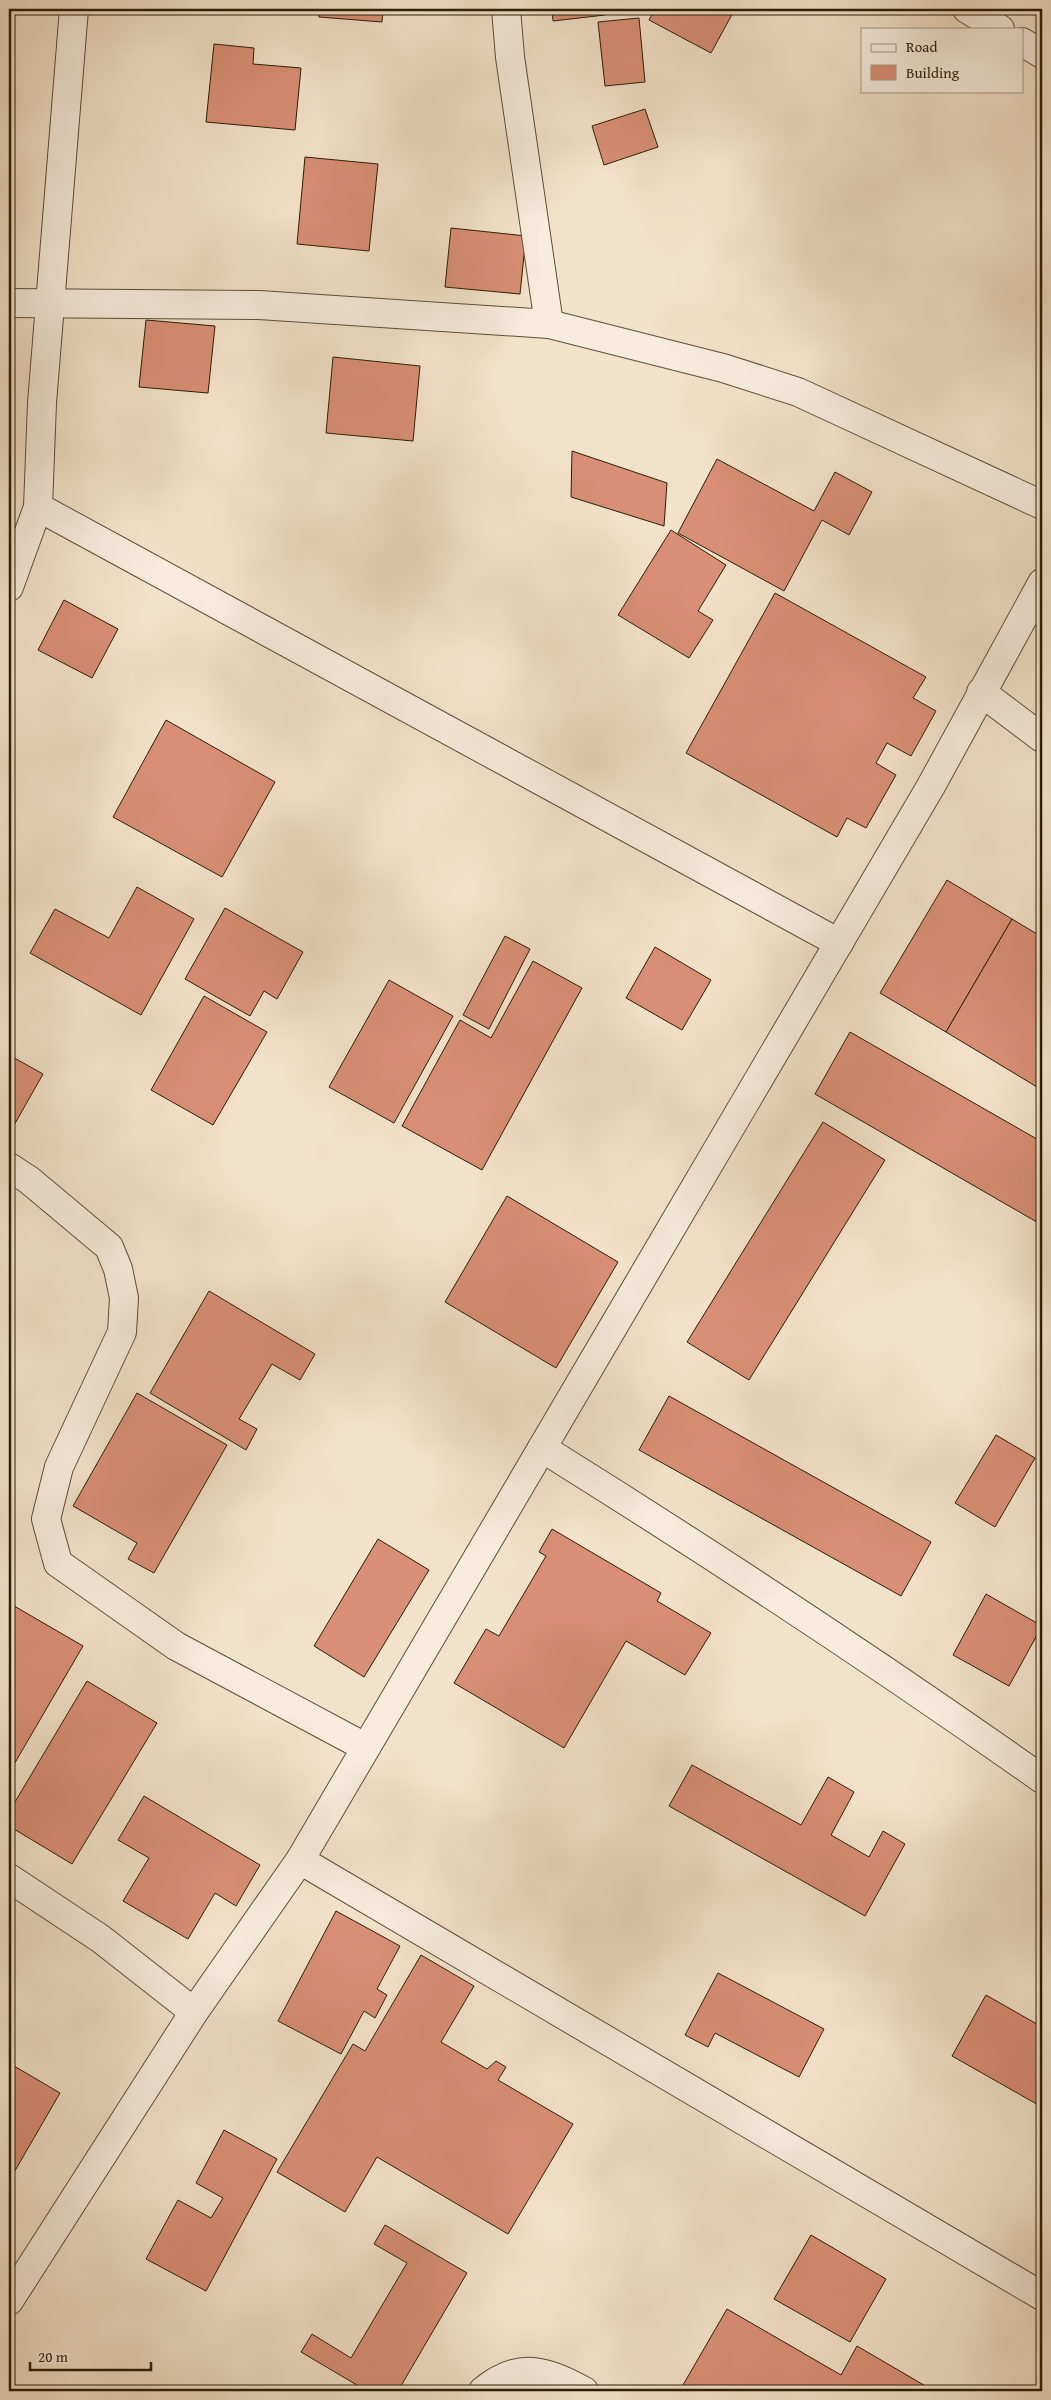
<svg xmlns="http://www.w3.org/2000/svg" width="1051" height="2400" viewBox="0 0 1051 2400" font-family="'Gentium Book Plus',serif">
  <style>
    .building { fill: #d98f75; stroke: #2b1d08 }
    .lines { fill: none; stroke-linecap: round; stroke-linejoin: round }
    .minor-casing { stroke: #5d4e38; stroke-width: 30 }
    .minor { stroke: #f7ecdd; stroke-width: 28 }
  </style>
  <rect width="100%" height="100%" fill="#f3e2ca"/>
  <filter id="stains"><feTurbulence type="fractalNoise" baseFrequency=".004" numOctaves="4"/><feColorMatrix values="0 0 0 0 .2 0 0 0 0 .09 0 0 0 0 .02 0 0 0 .5 -.17"/></filter>
  <radialGradient id="worn" r=".72"><stop offset=".6" stop-color="#630" stop-opacity="0"/><stop offset="1" stop-color="#630" stop-opacity=".3"/></radialGradient>
  <g class="building">
    <path d="M 320,9 L 383,9 L 382,22 L 319,17 Z"/>
    <path d="M 552,9 L 605,9 L 605,15 L 553,21 Z"/>
    <path d="M 655,9 L 735,9 L 711,53 L 649,20 Z"/>
    <path d="M 639,18 L 645,82 L 605,86 L 598,22 Z"/>
    <path d="M 214,44 L 254,48 L 253,64 L 301,68 L 295,130 L 206,122 Z"/>
    <path d="M 645,109 L 658,147 L 604,165 L 592,126 Z"/>
    <path d="M 305,157 L 378,164 L 369,251 L 297,244 Z"/>
    <path d="M 451,228 L 526,236 L 520,294 L 445,287 Z"/>
    <path d="M 146,320 L 215,326 L 208,393 L 139,387 Z"/>
    <path d="M 333,357 L 420,366 L 413,441 L 326,433 Z"/>
    <path d="M 572,451 L 667,483 L 664,526 L 571,497 Z"/>
    <path d="M 717,459 L 814,511 L 835,472 L 872,492 L 849,535 L 822,520 L 784,591 L 678,533 Z"/>
    <path d="M 671,530 L 726,565 L 698,611 L 713,620 L 689,658 L 618,615 Z"/>
    <path d="M 775,593 L 926,677 L 913,698 L 936,711 L 911,756 L 887,743 L 876,763 L 896,775 L 866,828 L 847,818 L 837,837 L 686,753 Z"/>
    <path d="M 64,600 L 118,629 L 92,678 L 38,650 Z"/>
    <path d="M 166,720 L 275,782 L 222,877 L 113,817 Z"/>
    <path d="M 947,880 L 1012,919 L 946,1032 L 880,993 Z"/>
    <path d="M 137,887 L 194,919 L 141,1015 L 30,953 L 55,909 L 109,938 Z"/>
    <path d="M 225,908 L 303,952 L 277,999 L 264,991 L 250,1016 L 185,979 Z"/>
    <path d="M 1012,919 L 1042,937 L 1042,1090 L 946,1032 Z"/>
    <path d="M 505,936 L 530,949 L 489,1029 L 463,1015 Z"/>
    <path d="M 655,947 L 711,980 L 682,1030 L 626,998 Z"/>
    <path d="M 533,961 L 582,988 L 482,1170 L 402,1126 L 460,1020 L 491,1038 Z"/>
    <path d="M 389,980 L 453,1016 L 394,1123 L 329,1087 Z"/>
    <path d="M 204,996 L 267,1032 L 213,1125 L 151,1090 Z"/>
    <path d="M 850,1032 L 1042,1142 L 1042,1225 L 815,1094 Z"/>
    <path d="M 9,1055 L 43,1074 L 13,1127 L 9,1125 Z"/>
    <path d="M 823,1122 L 885,1160 L 749,1380 L 687,1342 Z"/>
    <path d="M 507,1196 L 618,1262 L 556,1368 L 445,1302 Z"/>
    <path d="M 209,1291 L 315,1354 L 300,1380 L 272,1364 L 239,1419 L 257,1429 L 246,1450 L 150,1393 Z"/>
    <path d="M 137,1393 L 227,1445 L 154,1573 L 128,1559 L 137,1543 L 73,1506 Z"/>
    <path d="M 669,1396 L 931,1542 L 901,1596 L 639,1450 Z"/>
    <path d="M 996,1435 L 1035,1458 L 995,1527 L 955,1503 Z"/>
    <path d="M 552,1529 L 661,1593 L 657,1601 L 711,1633 L 685,1675 L 626,1641 L 564,1748 L 454,1683 L 486,1629 L 499,1636 L 546,1556 L 539,1552 Z"/>
    <path d="M 378,1539 L 429,1570 L 364,1677 L 314,1646 Z"/>
    <path d="M 986,1594 L 1042,1626 L 1009,1686 L 953,1655 Z"/>
    <path d="M 9,1603 L 83,1646 L 9,1773 Z"/>
    <path d="M 87,1681 L 157,1723 L 72,1864 L 9,1826 L 9,1812 Z"/>
    <path d="M 692,1765 L 801,1825 L 828,1777 L 854,1792 L 831,1835 L 869,1857 L 883,1831 L 905,1844 L 865,1916 L 669,1806 Z"/>
    <path d="M 144,1796 L 260,1865 L 236,1906 L 215,1893 L 188,1939 L 123,1901 L 149,1858 L 118,1840 Z"/>
    <path d="M 336,1911 L 400,1946 L 377,1989 L 387,1995 L 375,2018 L 364,2011 L 341,2054 L 278,2021 Z"/>
    <path d="M 421,1955 L 474,1986 L 441,2042 L 487,2069 L 496,2061 L 506,2067 L 498,2080 L 573,2124 L 508,2234 L 377,2157 L 345,2212 L 277,2172 L 353,2044 L 365,2051 Z"/>
    <path d="M 718,1973 L 824,2029 L 799,2077 L 715,2033 L 708,2047 L 685,2035 Z"/>
    <path d="M 986,1995 L 1042,2027 L 1042,2107 L 952,2056 Z"/>
    <path d="M 9,2063 L 60,2093 L 9,2181 Z"/>
    <path d="M 224,2130 L 277,2159 L 206,2291 L 146,2259 L 178,2200 L 211,2218 L 223,2198 L 196,2183 Z"/>
    <path d="M 385,2225 L 467,2273 L 398,2391 L 367,2391 L 301,2352 L 312,2334 L 351,2358 L 407,2263 L 374,2244 Z"/>
    <path d="M 811,2235 L 886,2279 L 850,2342 L 774,2299 Z"/>
    <path d="M 727,2309 L 841,2375 L 857,2346 L 934,2391 L 695,2391 L 683,2385 Z"/>
  </g>
  <g class="lines">
    <defs>
      <g id="minor">
        <path d="M 506,9 L 510,57 L 549,324"/>
        <path d="M 967,9 L 1000,29"/>
        <path d="M 1022,42 L 1042,54"/>
        <path d="M 9,303 L 259,305 L 549,324 L 723,368 L 798,392 L 1042,505"/>
        <path d="M 38,507 L 839,943"/>
        <path d="M 9,587 L 38,507 L 42,403 L 74,9"/>
        <path d="M 981,692 L 1042,738"/>
        <path d="M 9,1167 L 29,1180 L 109,1247 L 118,1269 L 124,1298 L 122,1332 L 59,1467 L 46,1519 L 58,1563 L 176,1646 L 365,1747"/>
        <path d="M 542,1448 C 712,1554 879,1664 1042,1779"/>
        <path d="M 300,1860 L 1042,2296"/>
        <path d="M 9,1878 L 101,1939 L 194,2012"/>
        <path d="M 9,2301 L 194,2012 L 300,1860 L 931,786 L 1042,583"/>
        <path d="M 483,2391 C 518,2361 547,2370 584,2391"/>
      </g>
    </defs>
    <use href="#minor" class="minor-casing"/>
    <use href="#minor" class="minor"/>
  </g>
  <rect width="1051" height="2400" fill="none" stroke="#f3e2ca" stroke-width="30"/>
  <rect x="10" y="10" width="1031" height="2380" fill="none" stroke="#2b1d08" stroke-width="2.5"/>
  <rect x="15" y="15" width="1021" height="2370" fill="none" stroke="#2b1d08"/>
  <rect x="861" y="28" width="162" height="65" fill="#f7ecdd" stroke="#a59988"/>
  <rect x="871" y="44" width="25" height="8" fill="#f7ecdd" stroke="#a59988"/>
  <text x="906" y="52" font-size="15" fill="#2b1d08">Road</text>
  <rect x="871" y="65" width="25" height="15" fill="#d98f75" stroke="#a59988"/>
  <text x="906" y="78" font-size="15" fill="#2b1d08">Building</text>
  <path d="M30 2362v8h121v-8" fill="none" stroke="#2b1d08" stroke-width="2.5"/>
  <text x="38" y="2362" font-size="15" fill="#2b1d08" stroke="#f7ecdd" stroke-width="4" paint-order="stroke">20 m</text>
  <rect width="100%" height="100%" filter="url(#stains)"/>
  <rect width="100%" height="100%" fill="url(#worn)"/>
</svg>
